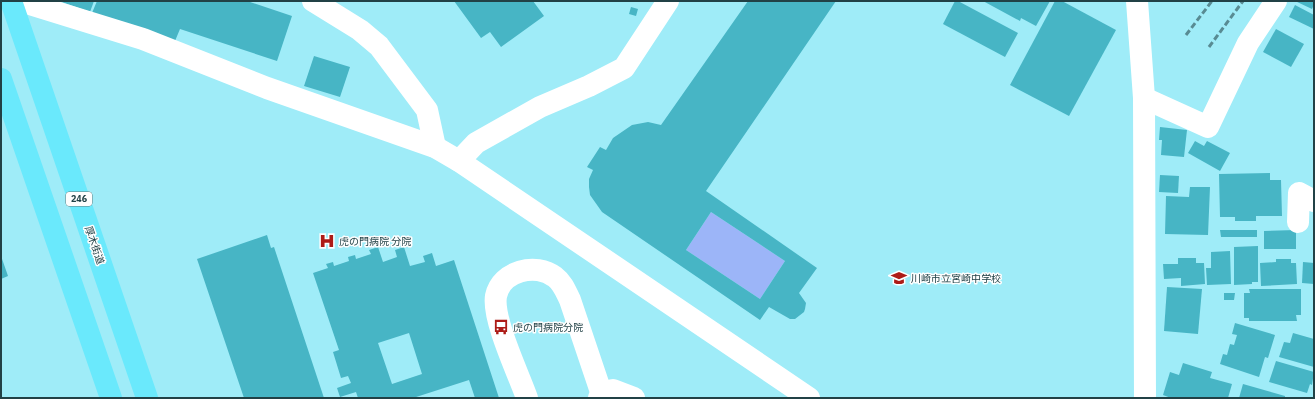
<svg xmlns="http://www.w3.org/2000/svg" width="1315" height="399" viewBox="0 0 1315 399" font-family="'IBM Plex Sans','Noto Sans JP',sans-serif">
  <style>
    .water { fill: #9cb5f8 }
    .building { fill: #47b5c5; fill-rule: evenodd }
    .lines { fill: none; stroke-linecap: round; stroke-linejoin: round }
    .minor { stroke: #fff; stroke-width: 22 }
    .highway { stroke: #6ae9fc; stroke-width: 22 }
    .rail { stroke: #588b93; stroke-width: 3; stroke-dasharray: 6 3; stroke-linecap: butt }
    .labels { text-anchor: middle; stroke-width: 3; stroke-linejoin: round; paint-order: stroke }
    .shield { fill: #fefefe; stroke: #637a7d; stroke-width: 1 }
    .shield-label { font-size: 9px; font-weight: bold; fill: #214146 }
    .poi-label { font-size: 10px; fill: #214146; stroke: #fefefe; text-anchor: start }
    .street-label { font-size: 10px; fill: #214146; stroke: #fefefe }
  </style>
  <rect width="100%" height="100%" fill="#9fecf8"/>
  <path class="water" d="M 711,212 L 785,261 L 760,299 L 686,250 Z"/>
  <g class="building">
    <path d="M 59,1 L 94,1 L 90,12 Z"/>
    <path d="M 97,1 L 247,1 L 292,16 L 277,61 L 180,29 L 175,41 L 92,13 Z"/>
    <path d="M 454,1 L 533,1 L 544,16 L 501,47 L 490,32 L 481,38 Z"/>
    <path d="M 748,1 L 836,1 L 706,191 L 817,268 L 799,293 L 806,303 L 805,309 L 804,312 L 795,319 L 790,319 L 769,307 L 760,320 L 602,212 L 590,195 L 589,187 L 589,179 L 593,170 L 587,167 L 600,147 L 606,150 L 613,138 L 632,125 L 648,122 L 661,125 ZM 711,212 L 785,261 L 760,299 L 686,250 Z"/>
    <path d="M 955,1 L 958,1 L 1018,33 L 1005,57 L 943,24 Z"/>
    <path d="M 983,1 L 1050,1 L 1036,26 L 1021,18 L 1020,21 Z"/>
    <path d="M 1055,1 L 1062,1 L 1116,30 L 1069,116 L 1010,85 Z"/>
    <path d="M 1295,1 L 1314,1 L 1314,5 L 1312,9 Z"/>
    <path d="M 1295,5 L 1314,15 L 1314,29 L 1289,17 Z"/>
    <path d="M 631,7 L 638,9 L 636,16 L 629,14 Z"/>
    <path d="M 1276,29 L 1304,44 L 1291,67 L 1263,52 Z"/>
    <path d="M 314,56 L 350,67 L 340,97 L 304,86 Z"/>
    <path d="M 1160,127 L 1187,130 L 1184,157 L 1161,155 L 1162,140 L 1159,140 Z"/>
    <path d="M 1195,141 L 1204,146 L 1207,141 L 1230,153 L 1220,171 L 1188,153 Z"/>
    <path d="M 1270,173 L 1270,180 L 1281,180 L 1282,216 L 1256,216 L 1256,221 L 1235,221 L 1235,217 L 1220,217 L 1219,174 Z"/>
    <path d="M 1160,175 L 1179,176 L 1178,193 L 1159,192 Z"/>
    <path d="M 1190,187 L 1210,187 L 1208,235 L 1165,234 L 1166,196 L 1189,197 Z"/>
    <path d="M 1220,230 L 1257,230 L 1257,237 L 1221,237 Z"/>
    <path d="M 1296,230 L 1296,249 L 1264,249 L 1264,231 Z"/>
    <path d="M 267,235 L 271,248 L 274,247 L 324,398 L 244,398 L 197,259 Z"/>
    <path d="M 1258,246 L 1258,282 L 1252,282 L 1252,284 L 1234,285 L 1234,247 Z"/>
    <path d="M 378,247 L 383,262 L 397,257 L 395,250 L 404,247 L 410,266 L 425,262 L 423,256 L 432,253 L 436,266 L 454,260 L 499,398 L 475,398 L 469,380 L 413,398 L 358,398 L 356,392 L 340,397 L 337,388 L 351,383 L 348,376 L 341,378 L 333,352 L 339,350 L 313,273 L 328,268 L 326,264 L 333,262 L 334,266 L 349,261 L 348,257 L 355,255 L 356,259 L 371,254 L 369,250 ZM 409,333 L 422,374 L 392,384 L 378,343 Z"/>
    <path d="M 1230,251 L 1231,284 L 1207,285 L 1206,268 L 1211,268 L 1211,252 Z"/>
    <path d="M 1,256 L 8,276 L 1,279 Z"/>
    <path d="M 1178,258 L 1196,258 L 1196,263 L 1204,263 L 1205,284 L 1181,286 L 1181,278 L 1164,279 L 1163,264 L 1178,264 Z"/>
    <path d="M 1276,259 L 1291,259 L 1291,263 L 1296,263 L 1297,284 L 1261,286 L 1260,263 L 1276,262 Z"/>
    <path d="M 1303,262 L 1314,263 L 1314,284 L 1302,283 Z"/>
    <path d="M 1167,287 L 1202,289 L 1198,334 L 1164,331 Z"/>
    <path d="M 1249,289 L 1301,289 L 1301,315 L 1296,315 L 1297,321 L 1249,321 L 1249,318 L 1244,318 L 1244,293 L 1250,293 Z"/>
    <path d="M 1224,293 L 1235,293 L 1234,300 L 1224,300 Z"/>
    <path d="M 1235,323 L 1275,335 L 1268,358 L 1265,357 L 1259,377 L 1220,364 L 1223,354 L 1227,355 L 1230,344 L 1234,345 L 1237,335 L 1232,334 Z"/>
    <path d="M 1293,333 L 1314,339 L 1314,367 L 1279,357 L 1284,342 L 1290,343 Z"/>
    <path d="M 1276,361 L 1314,372 L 1312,385 L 1310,384 L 1307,393 L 1269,382 Z"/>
    <path d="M 1183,363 L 1212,372 L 1210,378 L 1232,384 L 1228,398 L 1171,398 L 1163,395 L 1170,372 L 1179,375 Z"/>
    <path d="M 1243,384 L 1285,396 L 1285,398 L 1239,398 Z"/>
  </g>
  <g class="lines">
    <g class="minor">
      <path d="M 20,1 L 143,39 L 267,88 L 435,147 L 459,161 L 809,398"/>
      <path d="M 313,1 L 360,30 L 379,46 L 427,110 L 435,147"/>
      <path d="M 1137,1 L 1144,98 L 1145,398"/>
      <path d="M 1144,98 L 1208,127 L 1248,43 L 1276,1"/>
      <path d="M 459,161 L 476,143 L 540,107 L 589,86 L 624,68 L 668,1"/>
      <path d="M 1298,222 L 1299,193 L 1314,201"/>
      <path d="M 601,392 L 613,390 L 634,398"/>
      <path d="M 527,398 C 519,375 492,319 496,296 C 501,271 536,262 555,277 C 563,283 566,292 570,300 L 601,392 L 599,398"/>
    </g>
    <g class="highway">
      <path d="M 11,1 L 147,398"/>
      <path d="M 1,79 L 111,398"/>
    </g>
    <g class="rail">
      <path d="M 1186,35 L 1212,1"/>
      <path d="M 1209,47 L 1243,1"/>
    </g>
  </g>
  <defs>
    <symbol id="hospital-bare" viewBox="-9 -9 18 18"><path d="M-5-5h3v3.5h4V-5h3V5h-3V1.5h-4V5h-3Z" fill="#ad1b17" stroke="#fefefe" stroke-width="2.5" paint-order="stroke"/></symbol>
    <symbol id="school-bare" viewBox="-9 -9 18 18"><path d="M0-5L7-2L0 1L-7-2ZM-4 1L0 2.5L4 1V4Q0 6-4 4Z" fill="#ad1b17" stroke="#fefefe" stroke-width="2.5" paint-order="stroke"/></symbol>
    <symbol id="bus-bare" viewBox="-9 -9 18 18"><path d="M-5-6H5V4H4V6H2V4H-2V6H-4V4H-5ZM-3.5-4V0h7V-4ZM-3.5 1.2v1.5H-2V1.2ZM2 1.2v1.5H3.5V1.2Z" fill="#ad1b17" stroke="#fefefe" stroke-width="2.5" paint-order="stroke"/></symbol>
  </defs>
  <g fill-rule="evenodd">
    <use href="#hospital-bare" x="316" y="230" width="22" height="22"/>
    <use href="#school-bare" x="888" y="267" width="22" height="22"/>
    <use href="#bus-bare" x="490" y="316" width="22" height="22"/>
  </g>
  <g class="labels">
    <rect class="shield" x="66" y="192" width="26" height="14" rx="3"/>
    <g class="shield-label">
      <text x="79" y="202">246</text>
    </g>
    <g class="poi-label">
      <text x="339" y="245">虎の門病院 分院</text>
      <text x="911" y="282">川崎市立宮崎中学校</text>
      <text x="513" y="331">虎の門病院分院</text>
    </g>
    <g class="street-label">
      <text transform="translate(95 245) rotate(71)" y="4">厚木街道</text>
    </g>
  </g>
  <rect width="1315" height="399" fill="none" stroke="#214146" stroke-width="4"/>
</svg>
